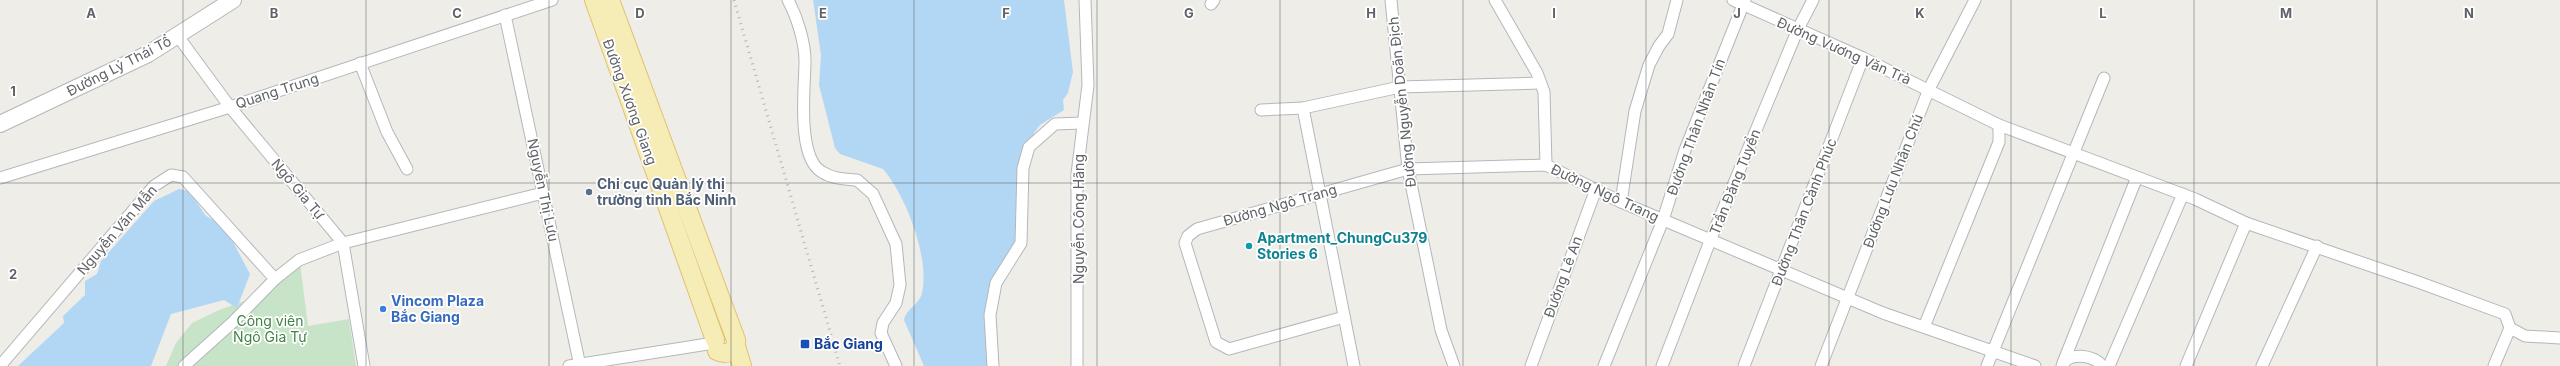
<svg xmlns="http://www.w3.org/2000/svg" width="2560" height="366" viewBox="0 0 2560 366" font-family="Inter,sans-serif">
  <style>
    .green { fill: #c7e3c8 }
    .water { fill: #b2d7f5 }
    .lines { fill: none; stroke-linecap: round; stroke-linejoin: round }
    .street-casing { stroke: #b4b7ba; stroke-width: 13 }
    .secondary-casing { stroke: #b4b6ba; stroke-width: 18 }
    .primary-casing { stroke: #e1c26f; stroke-width: 20 }
    .street { stroke: #fff; stroke-width: 11 }
    .secondary { stroke: #fff; stroke-width: 16 }
    .primary { stroke: #f6ecb6; stroke-width: 18 }
    .rail { stroke: #b3b4b4; stroke-width: 3; stroke-dasharray: 1 5; stroke-linecap: butt }
    .grid { fill: none; stroke: #5f6266; stroke-width: 1; stroke-opacity: 0.55 }
    .service-dot { fill: #5c6f8a; stroke: #fff; stroke-width: 1.5 }
    .culture-dot { fill: #0f9aa8; stroke: #fff; stroke-width: 1.5 }
    .shop-dot { fill: #3f7fe0; stroke: #fff; stroke-width: 1.5 }
    .transit-dot { fill: #1a4fb4; stroke: #fff; stroke-width: 1.5 }
    .labels { text-anchor: middle; stroke-width: 3.5; stroke-linejoin: round; paint-order: stroke }
    .street-label { font-size: 14px; fill: #5f6266; stroke: #fff }
    .service-label { font-size: 14px; font-weight: bold; fill: #4e5e75; stroke: #fff; text-anchor: start }
    .culture-label { font-size: 14px; font-weight: bold; fill: #0d838f; stroke: #fff; text-anchor: start }
    .shop-label { font-size: 14px; font-weight: bold; fill: #366cbe; stroke: #fff; text-anchor: start }
    .park-label { font-size: 14px; fill: #418345; stroke: #fff }
    .transit-label { font-size: 14px; font-weight: bold; fill: #164399; stroke: #fff; text-anchor: start }
    .grid-label { font-size: 13px; text-anchor: middle; font-weight: bold; fill: #5f6266; stroke: #fff; stroke-width: 3.5; stroke-linejoin: round; paint-order: stroke }
  </style>
  <rect width="100%" height="100%" fill="#efede8"/>
  <path class="green" d="M 300,263 L 308,326 L 349,319 L 356,366 L 166,366 L 176,343 L 192,323 L 219,310 L 253,298 L 270,273 Z"/>
  <g class="water">
    <path d="M 813,0 L 1064,0 L 1073,72 L 1068,93 L 1063,100 L 1064,110 L 1040,125 L 1034,133 L 1028,159 L 1026,229 L 995,284 L 996,366 L 924,366 L 904,320 C 906,309 919,305 922,293 C 930,258 906,196 883,169 L 840,154 L 835,148 L 819,85 L 821,55 Z"/>
    <path d="M 179,189 L 189,191 L 206,216 L 224,225 L 250,274 L 237,308 L 224,300 L 171,314 L 151,366 L 18,366 L 64,323 L 63,316 L 85,295 L 85,281 L 97,274 L 101,261 L 154,201 Z"/>
  </g>
  <g class="lines">
    <defs>
      <g id="street">
        <path d="M 788,0 C 797,17 805,42 805,61 C 805,86 796,157 822,172 C 833,179 844,179 857,180 L 873,194 L 896,244 L 900,285 L 896,303 L 883,323 L 881,333 L 896,366"/>
        <path d="M 1391,0 L 1408,169 L 1441,330 L 1454,366"/>
        <path d="M 1495,0 L 1537,73 L 1544,92 L 1546,165"/>
        <path d="M 1733,0 L 1863,58 L 1999,125 L 2195,199 L 2246,223 L 2418,282 L 2505,314 L 2510,328 L 2525,336 L 2560,338"/>
        <path d="M 1211,4 L 1214,0"/>
        <path d="M 505,15 L 580,366"/>
        <path d="M 177,35 L 230,107 L 343,243 L 364,366"/>
        <path d="M 360,63 L 387,132 L 407,169"/>
        <path d="M 1303,108 L 1354,366"/>
        <path d="M 1261,110 L 1303,108 L 1400,87 L 1540,83"/>
        <path d="M 0,178 L 230,107 L 552,0"/>
        <path d="M 1621,202 L 1635,111 L 1649,65 L 1659,46 L 1668,34 L 1677,0"/>
        <path d="M 1344,317 L 1229,349 L 1216,342 L 1185,243 L 1188,236 L 1197,229 L 1408,169 L 1546,165 L 1621,202 L 1883,313 L 2035,366"/>
        <path d="M 1924,327 L 1999,142 L 1999,125"/>
        <path d="M 2063,363 L 2137,177"/>
        <path d="M 0,366 L 154,186 L 171,175 L 183,177 L 275,279"/>
        <path d="M 184,366 L 233,322 L 275,279 L 299,260 L 343,243 L 543,193"/>
        <path d="M 569,366 L 714,343"/>
        <path d="M 993,366 L 990,315 L 996,283 L 1021,243 L 1023,168 L 1029,147 L 1055,124 L 1082,123"/>
        <path d="M 1077,366 L 1077,174 L 1088,85 L 1085,0"/>
        <path d="M 1531,366 L 1596,189"/>
        <path d="M 1604,366 L 1663,220 L 1685,150 L 1745,0"/>
        <path d="M 1662,366 L 1710,241 L 1798,29 L 1813,0"/>
        <path d="M 1744,366 L 1863,58"/>
        <path d="M 1821,366 L 1929,89 L 1975,0"/>
        <path d="M 1987,366 L 2104,78"/>
        <path d="M 2062,366 C 2068,351 2095,355 2102,366"/>
        <path d="M 2109,366 L 2183,194"/>
        <path d="M 2186,366 L 2246,223"/>
        <path d="M 2262,366 L 2317,246"/>
        <path d="M 2494,366 L 2510,328"/>
      </g>
      <path id="secondary" d="M 0,124 L 148,54 L 233,0"/>
      <g id="primary">
        <path d="M 594,0 L 715,340"/>
        <path d="M 610,0 L 736,340 C 737,351 727,356 717,351"/>
        <path d="M 736,346 L 742,366"/>
      </g>
    </defs>
    <use href="#street" class="street-casing"/>
    <use href="#secondary" class="secondary-casing"/>
    <use href="#primary" class="primary-casing"/>
    <use href="#street" class="street"/>
    <use href="#secondary" class="secondary"/>
    <use href="#primary" class="primary"/>
    <path class="rail" d="M 734,0 L 840,366"/>
  </g>
  <path class="grid" d="M 183,0 L 183,366M 366,0 L 366,366M 549,0 L 549,366M 731,0 L 731,366M 914,0 L 914,366M 1097,0 L 1097,366M 1280,0 L 1280,366M 1463,0 L 1463,366M 1646,0 L 1646,366M 1829,0 L 1829,366M 2011,0 L 2011,366M 2194,0 L 2194,366M 2377,0 L 2377,366M 0,183 L 2560,183"/>
  <circle class="service-dot" cx="589" cy="192" r="4"/>
  <circle class="culture-dot" cx="1249" cy="246" r="4"/>
  <circle class="shop-dot" cx="383" cy="309" r="4"/>
  <rect class="transit-dot" x="800" y="339" width="10" height="10" rx="2"/>
  <g class="labels">
    <g class="street-label">
      <text transform="translate(1844 51) rotate(24)" y="5">Đường Vương Văn Trà</text>
      <text transform="translate(119 66) rotate(-27)" y="5">Đường Lý Thái Tổ</text>
      <text transform="translate(277 91) rotate(-18)" y="5">Quang Trung</text>
      <text transform="translate(630 102) rotate(70)" y="5">Đường Xương Giang</text>
      <text transform="translate(1402 102) rotate(-96)" y="5">Đường Nguyễn Doãn Địch</text>
      <text transform="translate(1696 127) rotate(-70)" y="5">Đường Thân Nhân Tín</text>
      <text transform="translate(1893 181) rotate(-69)" y="5">Đường Lưu Nhân Chú</text>
      <text transform="translate(1735 182) rotate(-68)" y="5">Trần Đăng Tuyển</text>
      <text transform="translate(298 189) rotate(50)" y="5">Ngô Gia Tự</text>
      <text transform="translate(543 190) rotate(78)" y="5">Nguyễn Thị Lưu</text>
      <text transform="translate(1605 193) rotate(25)" y="5">Đường Ngô Trang</text>
      <text transform="translate(1280 205) rotate(-16)" y="5">Đường Ngô Trang</text>
      <text transform="translate(1804 212) rotate(-69)" y="5">Đường Thân Cảnh Phúc</text>
      <text transform="translate(1079 219) rotate(-90)" y="5">Nguyễn Công Hãng</text>
      <text transform="translate(117 230) rotate(-49)" y="5">Nguyễn Văn Mẫn</text>
      <text transform="translate(1563 277) rotate(-70)" y="5">Đường Lê An</text>
    </g>
    <g class="service-label">
      <text x="597" y="189">Chi cục Quản lý thị<tspan x="597" dy="16">trường tỉnh Bắc Ninh</tspan></text>
    </g>
    <g class="culture-label">
      <text x="1257" y="243">Apartment_ChungCu379<tspan x="1257" dy="16">Stories 6</tspan></text>
    </g>
    <g class="shop-label">
      <text x="391" y="306">Vincom Plaza<tspan x="391" dy="16">Bắc Giang</tspan></text>
    </g>
    <g class="park-label">
      <text x="270" y="326">Công viên<tspan x="270" dy="16">Ngô Gia Tự</tspan></text>
    </g>
    <g class="transit-label">
      <text x="814" y="349">Bắc Giang</text>
    </g>
  </g>
  <g class="grid-label">
    <text x="91" y="18">A</text>
    <text x="274" y="18">B</text>
    <text x="457" y="18">C</text>
    <text x="640" y="18">D</text>
    <text x="823" y="18">E</text>
    <text x="1006" y="18">F</text>
    <text x="1189" y="18">G</text>
    <text x="1371" y="18">H</text>
    <text x="1554" y="18">I</text>
    <text x="1737" y="18">J</text>
    <text x="1920" y="18">K</text>
    <text x="2103" y="18">L</text>
    <text x="2286" y="18">M</text>
    <text x="2469" y="18">N</text>
    <text x="13" y="96">1</text>
    <text x="13" y="279">2</text>
  </g>
</svg>
